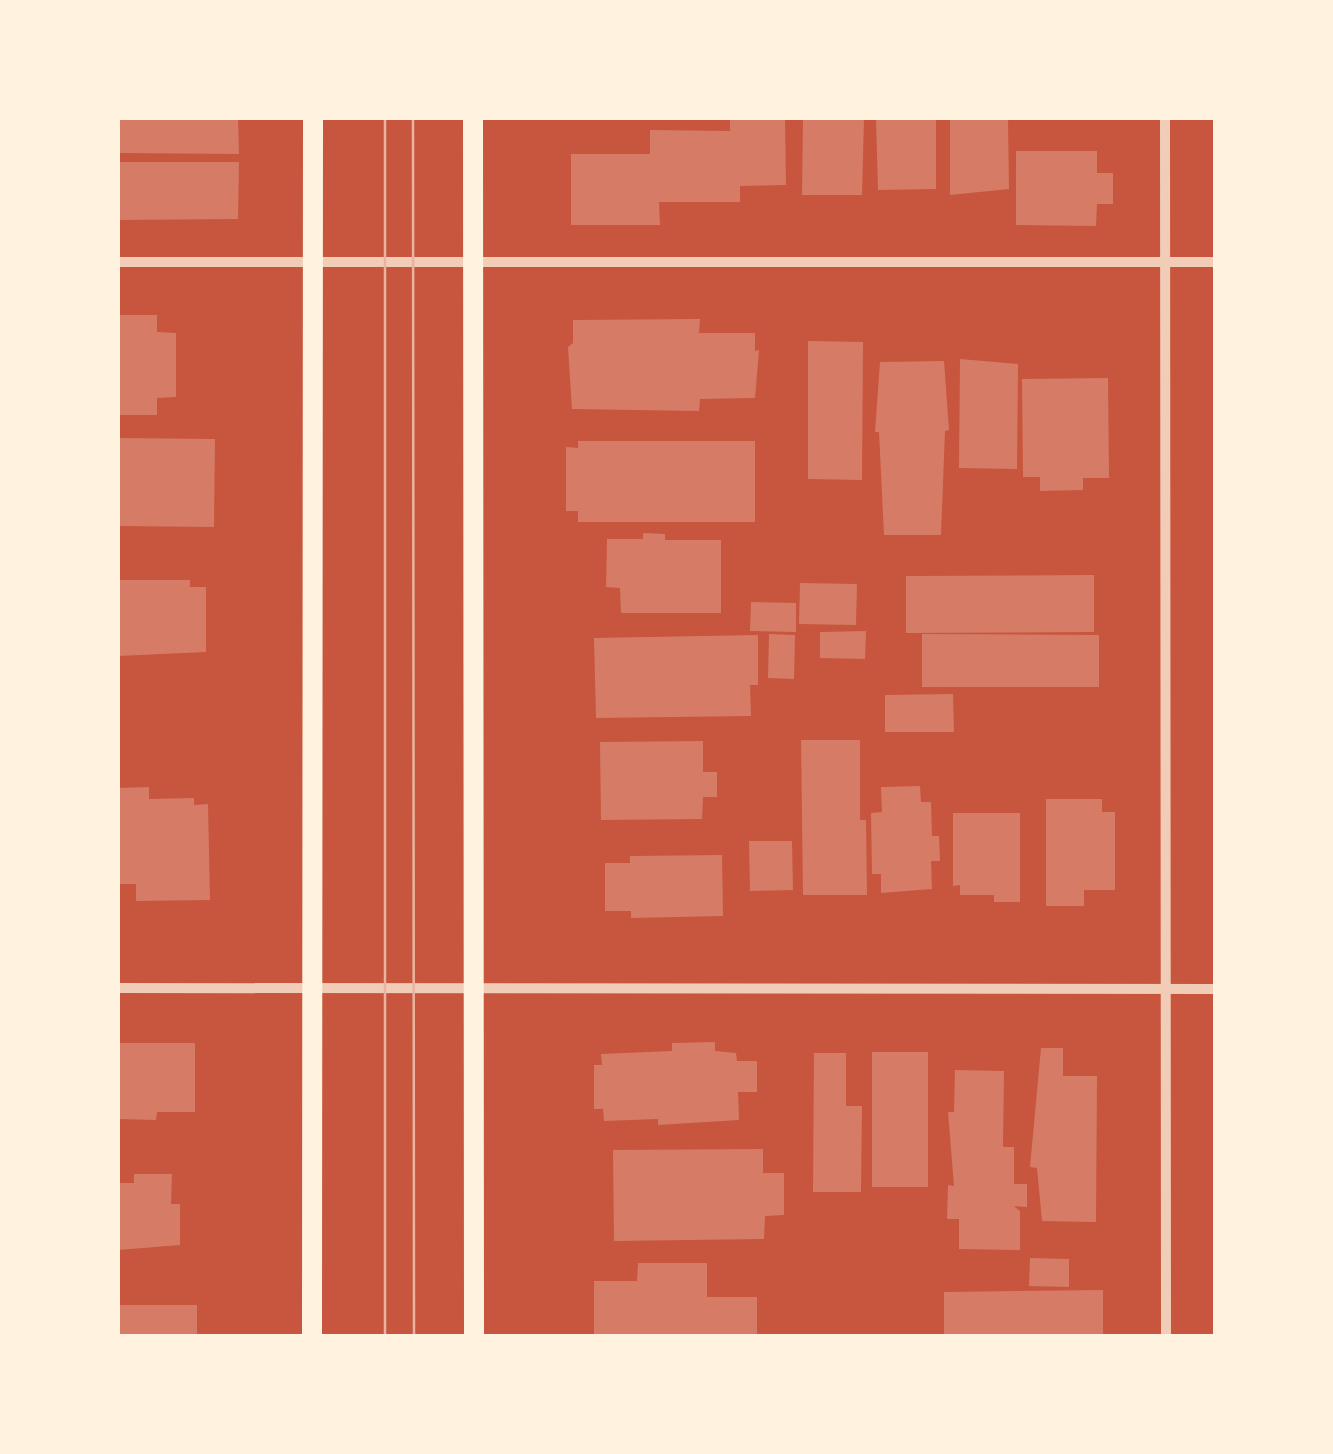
<svg xmlns="http://www.w3.org/2000/svg" width="1333" height="1454" viewBox="0 0 1333 1454" font-family="Ubuntu,sans-serif">
  <style>
    .building { fill: #d67c66 }
    .lines { fill: none; stroke-linecap: round; stroke-linejoin: round }
    .minor { stroke: #f1ccb7; stroke-width: 10 }
    .secondary { stroke: #fff3e0; stroke-width: 20 }
    .tram { stroke: #e9b49f; stroke-width: 2.5 }
  </style>
  <rect width="100%" height="100%" fill="#c8553d"/>
  <g class="building">
    <path d="M 118,118 L 238,118 L 239,154 L 118,153 Z"/>
    <path d="M 730,118 L 785,118 L 786,185 L 740,186 L 740,202 L 659,202 L 660,225 L 571,225 L 571,154 L 650,154 L 650,130 L 730,131 Z"/>
    <path d="M 803,118 L 864,118 L 862,195 L 802,195 Z"/>
    <path d="M 876,118 L 936,118 L 936,189 L 878,190 Z"/>
    <path d="M 950,118 L 1008,118 L 1009,189 L 950,195 Z"/>
    <path d="M 1016,151 L 1097,151 L 1097,173 L 1113,173 L 1113,204 L 1097,204 L 1096,226 L 1016,225 Z"/>
    <path d="M 118,162 L 239,162 L 238,219 L 118,220 Z"/>
    <path d="M 118,315 L 157,315 L 157,332 L 176,333 L 176,397 L 157,398 L 157,415 L 118,415 Z"/>
    <path d="M 700,319 L 699,333 L 755,333 L 755,351 L 759,350 L 755,398 L 700,399 L 699,411 L 572,409 L 568,347 L 573,343 L 573,320 Z"/>
    <path d="M 808,341 L 863,342 L 862,480 L 808,479 Z"/>
    <path d="M 960,359 L 1018,364 L 1017,469 L 959,468 Z"/>
    <path d="M 944,361 L 949,430 L 945,431 L 941,535 L 884,535 L 879,432 L 875,432 L 880,362 Z"/>
    <path d="M 1108,378 L 1109,478 L 1083,478 L 1083,490 L 1040,491 L 1040,477 L 1023,477 L 1022,379 Z"/>
    <path d="M 118,438 L 215,439 L 214,527 L 118,526 Z"/>
    <path d="M 578,441 L 755,441 L 755,522 L 578,522 L 578,511 L 566,511 L 566,447 L 578,448 Z"/>
    <path d="M 643,533 L 665,534 L 665,540 L 721,540 L 721,613 L 621,613 L 620,588 L 606,587 L 607,539 L 643,539 Z"/>
    <path d="M 1094,575 L 1094,632 L 906,633 L 906,576 Z"/>
    <path d="M 118,580 L 190,580 L 190,587 L 206,587 L 206,652 L 118,656 Z"/>
    <path d="M 800,583 L 857,584 L 856,625 L 799,624 Z"/>
    <path d="M 751,602 L 796,603 L 796,632 L 750,631 Z"/>
    <path d="M 866,631 L 865,659 L 820,658 L 820,632 Z"/>
    <path d="M 769,634 L 795,635 L 794,679 L 768,678 Z"/>
    <path d="M 922,634 L 1099,635 L 1099,687 L 922,687 Z"/>
    <path d="M 758,635 L 758,685 L 750,685 L 751,716 L 596,718 L 594,638 Z"/>
    <path d="M 953,694 L 954,732 L 885,732 L 885,695 Z"/>
    <path d="M 801,740 L 860,740 L 860,820 L 866,820 L 867,895 L 803,895 Z"/>
    <path d="M 703,741 L 703,772 L 717,772 L 717,797 L 703,797 L 702,819 L 601,820 L 600,742 Z"/>
    <path d="M 920,786 L 921,802 L 931,802 L 932,836 L 939,836 L 940,861 L 931,861 L 932,889 L 881,893 L 881,874 L 872,874 L 871,813 L 882,812 L 881,787 Z"/>
    <path d="M 149,787 L 149,799 L 194,798 L 194,805 L 208,804 L 210,900 L 136,901 L 136,884 L 118,884 L 118,788 Z"/>
    <path d="M 1046,799 L 1102,799 L 1102,812 L 1115,812 L 1115,890 L 1084,890 L 1084,906 L 1046,906 Z"/>
    <path d="M 953,813 L 1020,813 L 1020,902 L 994,902 L 994,895 L 960,895 L 960,885 L 953,886 Z"/>
    <path d="M 749,841 L 792,841 L 793,890 L 750,891 Z"/>
    <path d="M 722,855 L 723,916 L 631,918 L 631,911 L 605,911 L 605,863 L 630,863 L 630,856 Z"/>
    <path d="M 715,1042 L 715,1051 L 736,1053 L 737,1061 L 757,1061 L 757,1092 L 738,1092 L 739,1120 L 658,1125 L 658,1119 L 604,1121 L 603,1109 L 594,1109 L 594,1065 L 602,1065 L 601,1054 L 672,1051 L 672,1043 Z"/>
    <path d="M 118,1043 L 195,1043 L 195,1112 L 157,1112 L 156,1120 L 119,1119 Z"/>
    <path d="M 1041,1048 L 1063,1048 L 1063,1076 L 1097,1076 L 1096,1222 L 1042,1221 L 1037,1168 L 1030,1167 Z"/>
    <rect x="872" y="1052" width="56" height="135"/>
    <path d="M 814,1053 L 846,1053 L 846,1106 L 862,1106 L 861,1192 L 813,1192 Z"/>
    <path d="M 955,1070 L 1004,1071 L 1003,1147 L 1014,1147 L 1014,1184 L 1027,1184 L 1027,1207 L 1014,1206 L 1020,1211 L 1020,1250 L 959,1249 L 959,1219 L 947,1219 L 948,1185 L 954,1186 L 948,1112 L 954,1112 Z"/>
    <path d="M 763,1149 L 763,1173 L 784,1173 L 784,1215 L 765,1216 L 764,1239 L 614,1241 L 613,1150 Z"/>
    <path d="M 134,1174 L 172,1174 L 171,1204 L 180,1204 L 180,1245 L 118,1250 L 118,1183 L 134,1183 Z"/>
    <path d="M 1030,1258 L 1069,1259 L 1069,1287 L 1029,1286 Z"/>
    <path d="M 638,1263 L 707,1263 L 707,1297 L 757,1297 L 757,1336 L 594,1336 L 594,1281 L 637,1281 Z"/>
    <path d="M 1103,1290 L 1103,1336 L 944,1336 L 944,1292 Z"/>
    <rect x="118" y="1305" width="79" height="31"/>
  </g>
  <g class="lines">
    <g class="minor">
      <path d="M 1165,118 L 1166,1336"/>
      <path d="M 118,262 L 1216,262"/>
      <path d="M 118,988 L 1216,989"/>
    </g>
    <g class="secondary">
      <path d="M 473,118 L 474,1336"/>
      <path d="M 312,1336 L 313,118"/>
    </g>
    <g class="tram">
      <path d="M 385,118 L 385,1336"/>
      <path d="M 413,118 L 414,1336"/>
    </g>
  </g>
  <rect width="1333" height="1454" fill="none" stroke="#fff3e0" stroke-width="240"/>
</svg>
